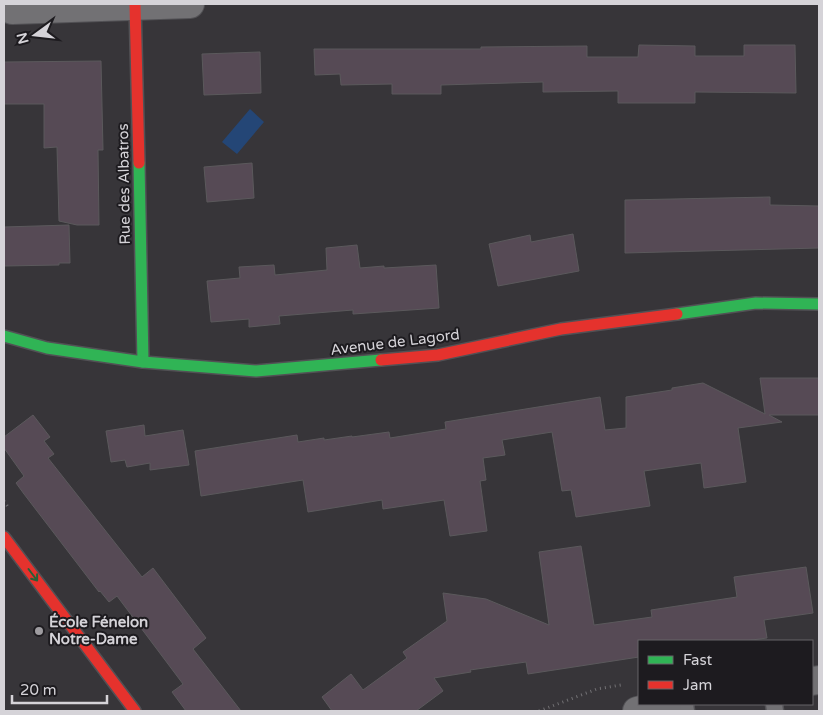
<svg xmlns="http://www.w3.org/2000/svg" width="823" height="715" viewBox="0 0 823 715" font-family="'Varela Round',sans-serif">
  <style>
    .water { fill: #244676 }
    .building { fill: #564a55; stroke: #5b595c }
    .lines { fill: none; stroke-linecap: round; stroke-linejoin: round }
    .lane-casing { stroke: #525155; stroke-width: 19 }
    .street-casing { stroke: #525155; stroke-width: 30 }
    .fast-casing { stroke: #525155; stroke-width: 14 }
    .jam-casing { stroke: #525155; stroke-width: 14 }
    .path { stroke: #727174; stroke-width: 3; stroke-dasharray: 1 4; stroke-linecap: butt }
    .lane { stroke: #727174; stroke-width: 16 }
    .street { stroke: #727174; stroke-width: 28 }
    .fast { stroke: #30b455; stroke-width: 11 }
    .jam { stroke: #e5322d; stroke-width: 11 }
    .oneway { stroke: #266037 }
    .poi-dot { fill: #9e9ca0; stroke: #1d1b1f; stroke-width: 2 }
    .labels { text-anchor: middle; stroke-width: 4; stroke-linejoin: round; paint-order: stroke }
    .street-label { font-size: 15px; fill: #d5d3d8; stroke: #1d1b1f }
    .poi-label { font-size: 15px; font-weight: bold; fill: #d5d3d8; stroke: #1d1b1f; text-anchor: start }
  </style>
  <rect width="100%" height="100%" fill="#373539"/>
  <path class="water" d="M 250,109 L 264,122 L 237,154 L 222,142 Z"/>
  <g class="building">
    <path d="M 639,45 L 695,46 L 695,56 L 744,56 L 744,45 L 795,45 L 796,93 L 695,92 L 695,103 L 618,103 L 618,91 L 543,92 L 543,82 L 441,85 L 441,94 L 392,94 L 392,84 L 341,85 L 340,74 L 315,75 L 314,49 L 481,49 L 481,47 L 587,46 L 587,57 L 638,57 Z"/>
    <path d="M 260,52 L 261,93 L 204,95 L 202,54 Z"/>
    <path d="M 101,61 L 103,150 L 98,150 L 99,225 L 77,225 L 59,221 L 57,147 L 44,148 L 44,104 L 4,104 L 4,62 Z"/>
    <path d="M 252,163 L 254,198 L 207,202 L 204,167 Z"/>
    <path d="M 770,197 L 770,205 L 819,206 L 819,248 L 625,253 L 625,200 Z"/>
    <path d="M 69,225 L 70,263 L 59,263 L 59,265 L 4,266 L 4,227 Z"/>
    <path d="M 573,234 L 579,271 L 498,286 L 489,244 L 530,235 L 531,242 Z"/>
    <path d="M 357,245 L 360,268 L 384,266 L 384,268 L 436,265 L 439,308 L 353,314 L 353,310 L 279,316 L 280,324 L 249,327 L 249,319 L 211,322 L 207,281 L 240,278 L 239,267 L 274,265 L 275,275 L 327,270 L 326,248 Z"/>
    <path d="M 760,378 L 819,378 L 819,415 L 769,415 L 782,422 L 738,428 L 746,482 L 704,488 L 701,463 L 644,471 L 650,506 L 576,517 L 571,490 L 562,491 L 552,432 L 502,440 L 505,455 L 483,458 L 486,480 L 480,481 L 487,531 L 450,536 L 444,500 L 383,509 L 382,500 L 308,512 L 303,480 L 201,496 L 195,451 L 297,435 L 298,442 L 324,438 L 324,440 L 352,436 L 352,437 L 389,432 L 390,438 L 446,429 L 445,422 L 600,397 L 605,430 L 626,428 L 626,397 L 672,390 L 672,388 L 703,383 L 765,414 Z"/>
    <path d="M 33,415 L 50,437 L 44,441 L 54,454 L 48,458 L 142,577 L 153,568 L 206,638 L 193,649 L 241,711 L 186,711 L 172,692 L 183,684 L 117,596 L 109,602 L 100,591 L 99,592 L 24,494 L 16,483 L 24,476 L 4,448 L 4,437 Z"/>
    <path d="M 144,425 L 145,436 L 183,430 L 189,465 L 150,470 L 150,463 L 127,467 L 125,460 L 111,462 L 106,431 Z"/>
    <path d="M 581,546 L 594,625 L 652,617 L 651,610 L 737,597 L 734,577 L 806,567 L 813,613 L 764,620 L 767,638 L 744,641 L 639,641 L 639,657 L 528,674 L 526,662 L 470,670 L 471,672 L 434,678 L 443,691 L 416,711 L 332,711 L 322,697 L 351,674 L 363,690 L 407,658 L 403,652 L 447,621 L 443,593 L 486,599 L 549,625 L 539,552 Z"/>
  </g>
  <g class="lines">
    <defs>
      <g id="lane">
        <path d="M 685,704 L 686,711"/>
        <path d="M 774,704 L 775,711"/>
      </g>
      <g id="street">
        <path d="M 4,7 L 12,10 L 190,4"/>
        <path d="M 812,681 L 819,680"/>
        <path d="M 637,711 L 667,704"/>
      </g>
      <g id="fast">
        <path d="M 139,163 L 143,362"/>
        <path d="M 677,314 L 756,303 L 819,304"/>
        <path d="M 4,336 L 47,348 L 143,362 L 256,371 L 381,360"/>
      </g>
      <g id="jam">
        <path d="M 135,5 L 139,163"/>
        <path d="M 381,360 L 438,355 L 561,329 L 677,314"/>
        <path d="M 4,537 L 135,711"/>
      </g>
    </defs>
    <use href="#lane" class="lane-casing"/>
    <use href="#street" class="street-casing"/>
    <use href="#fast" class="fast-casing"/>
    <use href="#jam" class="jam-casing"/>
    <g class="path">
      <path d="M 4,501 L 8,507"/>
      <path d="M 539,711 L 597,689 L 621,685"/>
    </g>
    <use href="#lane" class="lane"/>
    <use href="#street" class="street"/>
    <use href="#fast" class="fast"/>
    <use href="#jam" class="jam"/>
  </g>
  <defs><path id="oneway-shaft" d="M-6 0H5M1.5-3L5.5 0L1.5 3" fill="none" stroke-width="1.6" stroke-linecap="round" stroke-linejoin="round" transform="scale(1.25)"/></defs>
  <use class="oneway" href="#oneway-shaft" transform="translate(33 575) rotate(53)"/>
  <circle class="poi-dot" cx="39" cy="631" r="5"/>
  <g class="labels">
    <g class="street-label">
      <text transform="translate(124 184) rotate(-91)" y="5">Rue des Albatros</text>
      <text transform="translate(395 342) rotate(-7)" y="5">Avenue de Lagord</text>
    </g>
    <g class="poi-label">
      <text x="49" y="627">École Fénelon<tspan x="49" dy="17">Notre-Dame</tspan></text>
    </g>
  </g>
  <rect width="823" height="715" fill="none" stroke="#d5d3d8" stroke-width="10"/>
  <rect x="638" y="640" width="175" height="65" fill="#1d1b1f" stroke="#676569"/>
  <rect x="648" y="656" width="25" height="8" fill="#30b455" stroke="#676569"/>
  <text x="683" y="665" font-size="15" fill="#d5d3d8">Fast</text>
  <rect x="648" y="681" width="25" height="8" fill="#e5322d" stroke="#676569"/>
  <text x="683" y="690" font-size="15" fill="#d5d3d8">Jam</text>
  <g transform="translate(35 35) rotate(255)" stroke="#1d1b1f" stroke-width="4" paint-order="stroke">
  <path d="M0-4L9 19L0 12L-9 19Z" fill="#d5d3d8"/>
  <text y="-8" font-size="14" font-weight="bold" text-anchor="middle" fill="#d5d3d8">N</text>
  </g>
  <path d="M12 695v8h95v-8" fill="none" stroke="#d5d3d8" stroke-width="2.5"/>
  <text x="20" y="695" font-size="15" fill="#d5d3d8" stroke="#1d1b1f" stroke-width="4" paint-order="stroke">20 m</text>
</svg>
